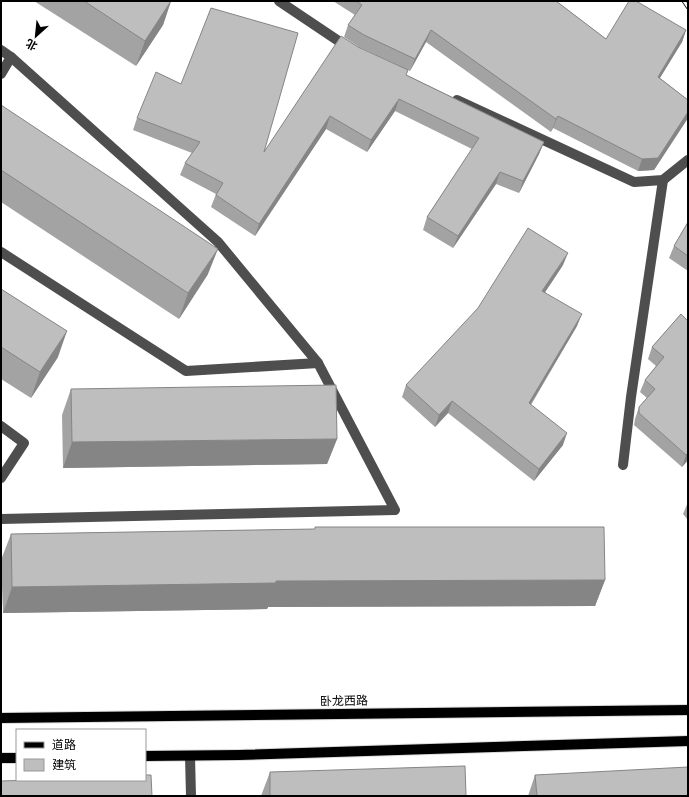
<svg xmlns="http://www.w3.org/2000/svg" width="689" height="797" viewBox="0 0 689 797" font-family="'IBM Plex Sans','Noto Sans SC',sans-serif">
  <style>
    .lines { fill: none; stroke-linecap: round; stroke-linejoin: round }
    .major-casing { stroke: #dbdbdb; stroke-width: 12 }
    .minor { stroke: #4e4e4e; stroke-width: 10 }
    .major { stroke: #000; stroke-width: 10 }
    .rail-casing { stroke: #000; stroke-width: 4.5 }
    .rail { stroke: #fff; stroke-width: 3; stroke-dasharray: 9; stroke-linecap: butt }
    .wall { fill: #a3a3a3 }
    .shaded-wall { fill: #858585 }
    .building { fill: #bebebe; stroke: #858585 }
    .labels { text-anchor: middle; stroke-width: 3; stroke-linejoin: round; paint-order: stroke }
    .street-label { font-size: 12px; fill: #000; stroke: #fff }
  </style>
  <rect width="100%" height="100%" fill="#fff"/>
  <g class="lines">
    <defs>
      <g id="major">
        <path d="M 1,718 L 688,710"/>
        <path d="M 145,756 L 239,755 L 688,741"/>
        <path d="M 1,758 L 17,758"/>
      </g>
    </defs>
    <use href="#major" class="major-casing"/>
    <g class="minor">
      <path d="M 279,1 L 349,48"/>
      <path d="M 1,50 L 11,57 L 1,74"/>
      <path d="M 11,57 L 218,242 L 318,363"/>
      <path d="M 457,100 L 634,182 L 663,180 L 688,160"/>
      <path d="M 1,252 L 186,371 L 318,363 L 395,510 L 1,519"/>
      <path d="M 1,426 L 24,443 L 1,478"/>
      <path d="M 623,465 L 631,397 L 663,180"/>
      <path d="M 190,756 L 191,796"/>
    </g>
    <use href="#major" class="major"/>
    <defs>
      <path id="rail" d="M 684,1 L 688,7"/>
    </defs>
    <use href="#rail" class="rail-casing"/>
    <use href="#rail" class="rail"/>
  </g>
  <g class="wall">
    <path d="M 34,1 L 171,1 L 163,25 L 136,66 Z"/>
    <path d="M 333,1 L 556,1 L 606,39 L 686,30 L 682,42 L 660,78 L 688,100 L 688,118 L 654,170 L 638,171 L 553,128 L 551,132 L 426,42 L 410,71 L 359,47 L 344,37 L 348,25 L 355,15 Z"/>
    <path d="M 358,47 L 407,75 L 544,142 L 539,154 L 519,193 L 496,184 L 453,248 L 423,230 L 427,217 L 472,149 L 395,111 L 367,152 L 326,129 L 255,236 L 211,207 L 216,194 L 180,175 L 185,163 L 192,153 L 133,130 L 137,118 L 264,152 Z"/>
    <path d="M 1,105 L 208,274 L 179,319 L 1,202 Z"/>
    <path d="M 688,222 L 688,271 L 669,258 L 674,246 Z"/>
    <path d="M 563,265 L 545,292 L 577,326 L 531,405 L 563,445 L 534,481 L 448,413 L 435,427 L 402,397 L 406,385 Z"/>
    <path d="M 1,289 L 58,357 L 31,398 L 1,379 Z"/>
    <path d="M 681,314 L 688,460 L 682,467 L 634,425 L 635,419 L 639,407 L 647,398 L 640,392 L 645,380 L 656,366 L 648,359 L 652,347 Z"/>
    <path d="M 71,389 L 337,439 L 327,464 L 63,468 L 62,415 Z"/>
    <path d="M 688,502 L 688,520 L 683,514 Z"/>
    <path d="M 315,527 L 605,580 L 595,606 L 268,607 L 267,609 L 3,613 L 1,560 L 11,534 L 315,529 Z"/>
    <path d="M 270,772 L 466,796 L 261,796 Z"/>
    <path d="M 535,775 L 688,796 L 528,796 Z"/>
  </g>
  <g class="shaded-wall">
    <path d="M 171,1 L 163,25 L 136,66 L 145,41 Z"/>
    <path d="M 431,30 L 426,42 L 410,71 L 415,59 Z"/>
    <path d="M 686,30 L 682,42 L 653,89 L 658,77 Z"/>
    <path d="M 399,99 L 395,111 L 367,152 L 371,140 Z"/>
    <path d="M 688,112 L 688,118 L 654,170 L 638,171 L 642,159 Z"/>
    <path d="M 330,116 L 326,129 L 255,236 L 259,224 Z"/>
    <path d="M 558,116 L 553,128 L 551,132 L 556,119 Z"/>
    <path d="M 544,142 L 539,154 L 519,193 L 523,181 Z"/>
    <path d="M 500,172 L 496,184 L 453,248 L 458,236 Z"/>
    <path d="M 218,249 L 208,274 L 179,319 L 188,293 Z"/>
    <path d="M 568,253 L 563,265 L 538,303 L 542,291 Z"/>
    <path d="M 582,314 L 577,326 L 524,415 L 529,403 Z"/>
    <path d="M 67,331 L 58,357 L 31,398 L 40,372 Z"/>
    <path d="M 452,401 L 448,413 L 435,427 L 439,415 Z"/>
    <path d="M 567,433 L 563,445 L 534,481 L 539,469 Z"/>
    <path d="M 337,439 L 327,464 L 63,468 L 72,442 Z"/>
    <path d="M 688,453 L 688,460 L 682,467 L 686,455 Z"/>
    <path d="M 605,580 L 595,606 L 268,607 L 267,609 L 3,613 L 12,587 L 276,581 Z"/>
  </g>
  <g class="building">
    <path d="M 84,1 L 171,1 L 145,41 Z"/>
    <path d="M 356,1 L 556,1 L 606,39 L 629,1 L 636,1 L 686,30 L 658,77 L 688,100 L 688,112 L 658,158 L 642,159 L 558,116 L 556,119 L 431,30 L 415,59 L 364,35 L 348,25 L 362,5 Z"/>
    <path d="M 211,8 L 298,33 L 264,152 L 341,36 L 358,47 L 408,70 L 406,75 L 544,142 L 523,181 L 500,172 L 458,236 L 427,217 L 479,138 L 399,99 L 371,140 L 330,116 L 259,224 L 216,195 L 223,183 L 185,163 L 200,142 L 137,118 L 156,72 L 181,84 Z"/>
    <path d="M 1,105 L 218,249 L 188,293 L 1,170 Z"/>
    <path d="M 688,222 L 688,256 L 674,246 Z"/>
    <path d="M 528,228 L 568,253 L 542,291 L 582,314 L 529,403 L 567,433 L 539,469 L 452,401 L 439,415 L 406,385 L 478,308 Z"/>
    <path d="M 1,289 L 67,331 L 40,372 L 1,347 Z"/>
    <path d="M 681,314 L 688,321 L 688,453 L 686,455 L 639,413 L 639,407 L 655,389 L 645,380 L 664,357 L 652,347 Z"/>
    <path d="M 336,385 L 337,439 L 72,442 L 71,389 Z"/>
    <path d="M 315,527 L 604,527 L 605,580 L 276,581 L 276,583 L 12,587 L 11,534 L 315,529 Z"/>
    <path d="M 465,766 L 466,796 L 270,796 L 270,772 Z"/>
    <path d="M 688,767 L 688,796 L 537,796 L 535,775 Z"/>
    <path d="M 145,775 L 151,775 L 152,796 L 1,796 L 1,781 L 31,780 L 145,780 Z"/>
  </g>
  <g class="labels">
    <g class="street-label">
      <text transform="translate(344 701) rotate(-1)" y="4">卧龙西路</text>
    </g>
  </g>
  <rect width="689" height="797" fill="none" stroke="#000000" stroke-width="4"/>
  <rect x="16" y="729" width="130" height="52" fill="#ffffff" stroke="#999999"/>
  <rect x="24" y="742" width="20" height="6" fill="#000000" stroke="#999999"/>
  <text x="52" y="749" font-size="12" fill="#000000">道路</text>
  <rect x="24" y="759" width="20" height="12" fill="#bebebe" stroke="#999999"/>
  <text x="52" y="769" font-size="12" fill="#000000">建筑</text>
  <g transform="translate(36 36) rotate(207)" stroke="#ffffff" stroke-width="3" paint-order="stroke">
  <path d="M0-3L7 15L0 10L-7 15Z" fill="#000000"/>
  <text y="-6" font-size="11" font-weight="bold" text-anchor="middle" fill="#000000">北</text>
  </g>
</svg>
